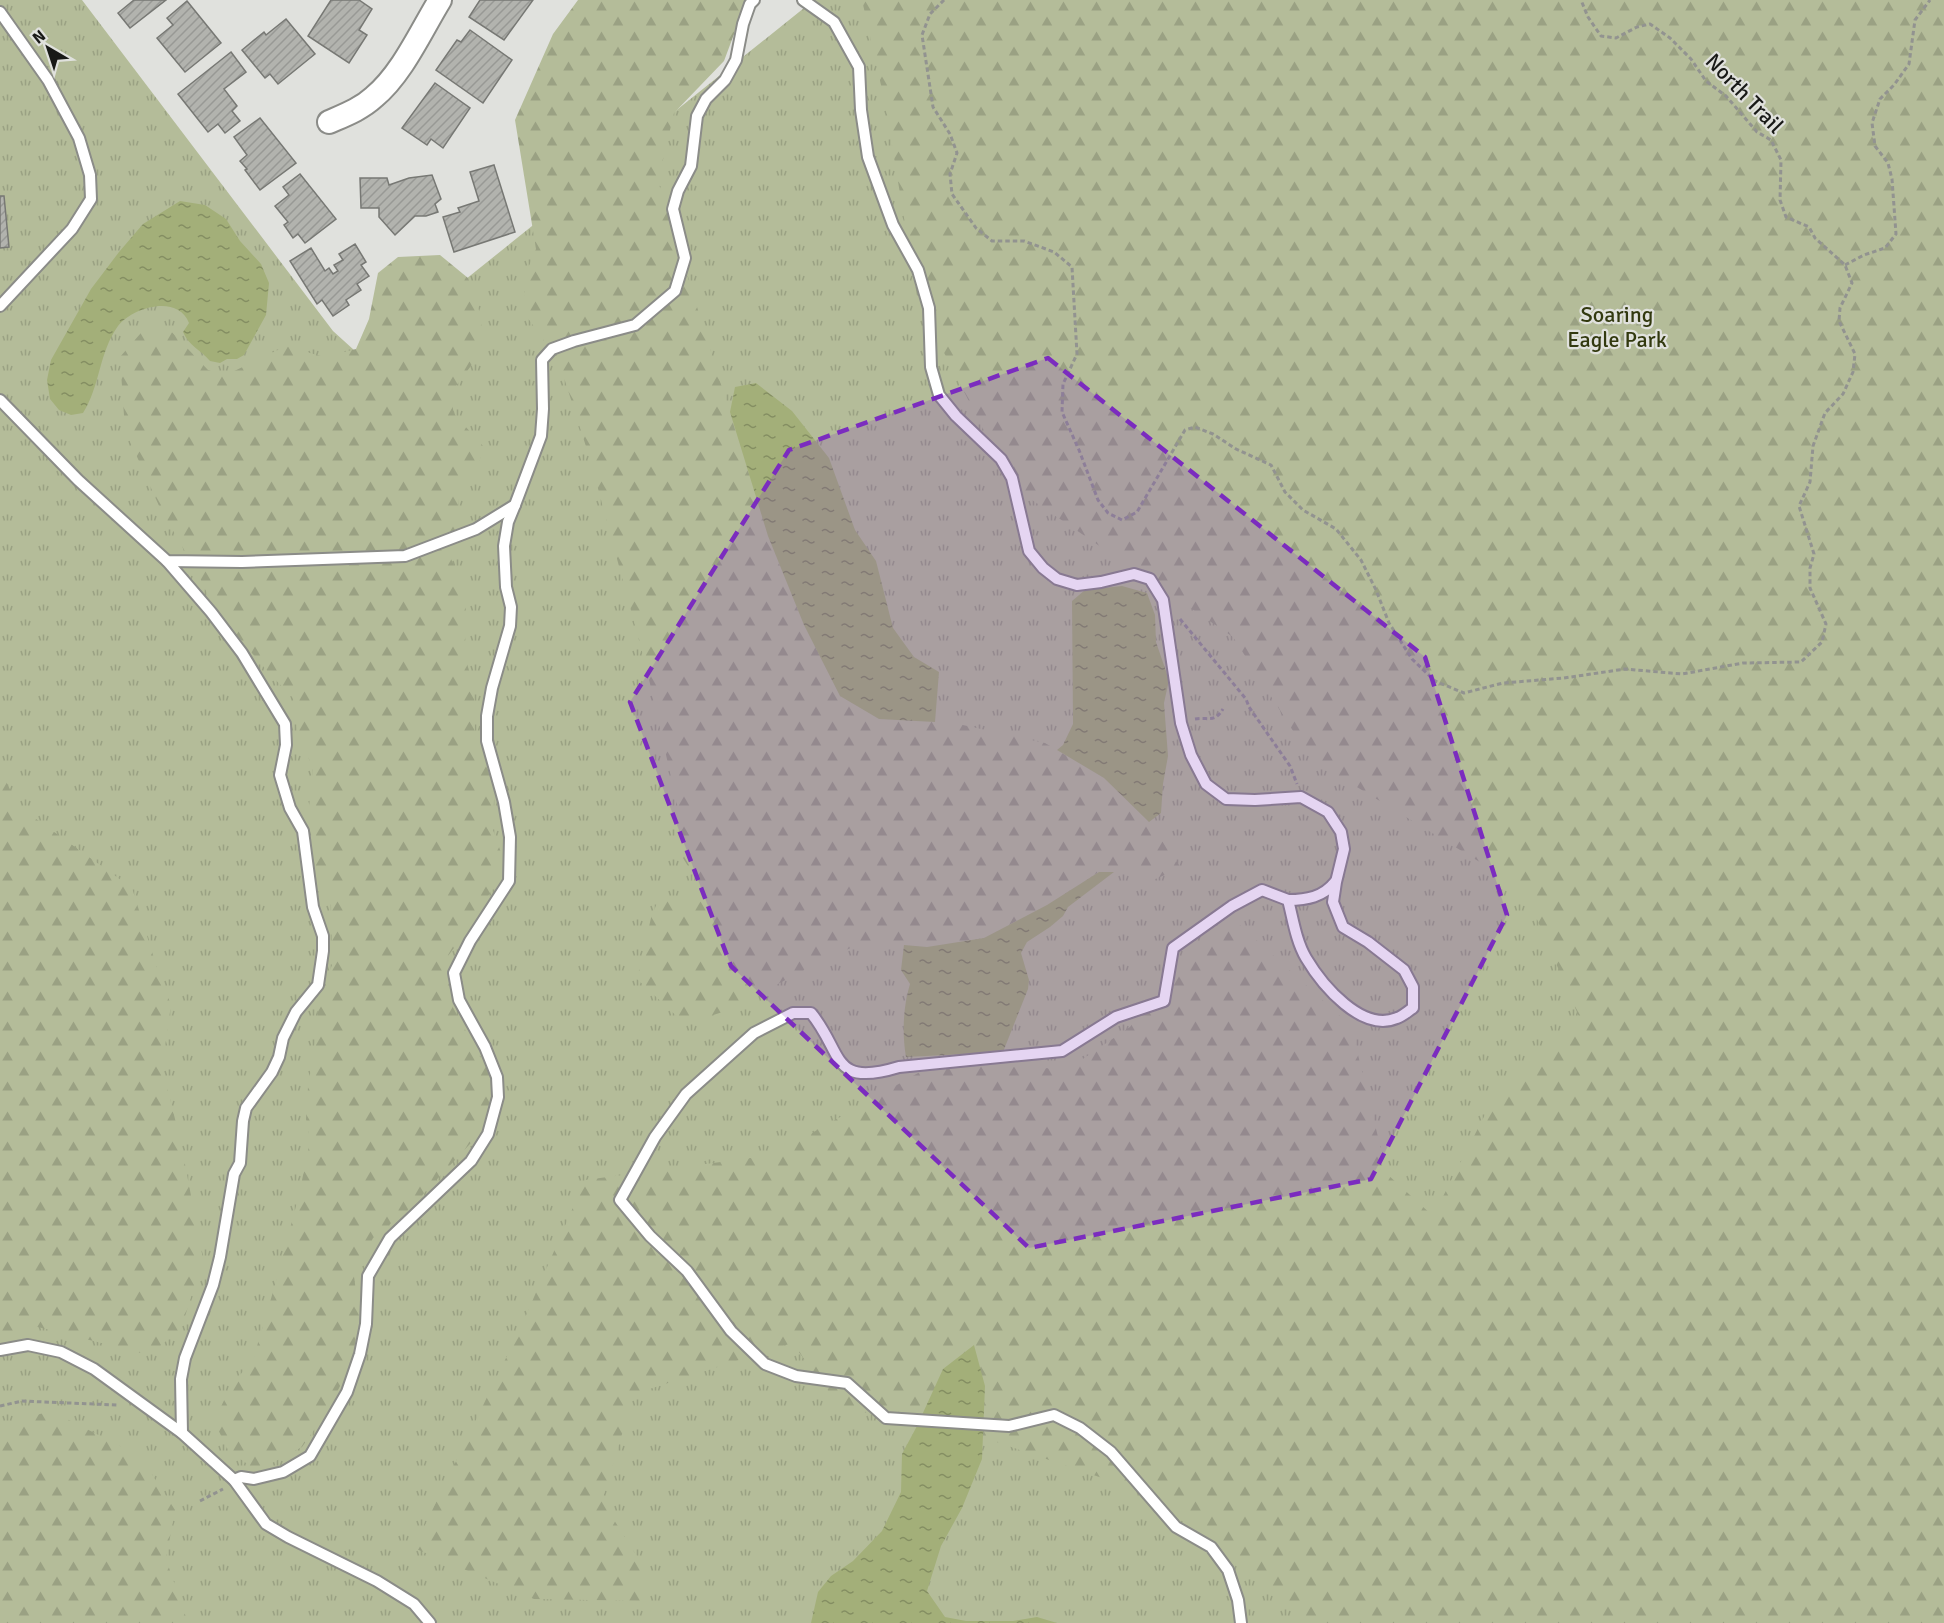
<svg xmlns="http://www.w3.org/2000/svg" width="1944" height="1623" viewBox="0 0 1944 1623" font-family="Signika,sans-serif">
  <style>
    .grass { fill: url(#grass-tufts) }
    .forest { fill: url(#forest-firs) }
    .water { fill: url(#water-ripples) }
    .building { fill: url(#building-hatch); stroke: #777874; stroke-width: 1.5 }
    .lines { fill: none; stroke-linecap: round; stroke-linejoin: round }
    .service-casing { stroke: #8b8c88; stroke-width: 14 }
    .minor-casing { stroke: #8b8c88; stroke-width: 26 }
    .path { stroke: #929390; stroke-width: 3; stroke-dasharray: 4.5 3; stroke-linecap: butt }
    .service { stroke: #fff; stroke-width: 10 }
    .minor { stroke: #fff; stroke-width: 22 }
    .marked { fill: #7b2cbf; fill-opacity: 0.2; stroke: #7b2cbf; stroke-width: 4.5; stroke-dasharray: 12 8; stroke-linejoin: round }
    .labels { text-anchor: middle; stroke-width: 4.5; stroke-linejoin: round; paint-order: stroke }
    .street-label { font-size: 22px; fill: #181917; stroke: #e0e1dd }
    .park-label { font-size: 22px; fill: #32390f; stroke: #e0e1dd }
  </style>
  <defs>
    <pattern id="grass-tufts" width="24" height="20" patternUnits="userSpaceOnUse" patternTransform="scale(1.5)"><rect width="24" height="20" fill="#b4bc99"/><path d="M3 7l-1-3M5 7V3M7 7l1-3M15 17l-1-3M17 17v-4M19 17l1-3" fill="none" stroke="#9aa183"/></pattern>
    <pattern id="forest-firs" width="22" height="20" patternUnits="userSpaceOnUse" patternTransform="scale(1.5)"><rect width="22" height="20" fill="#b4bc99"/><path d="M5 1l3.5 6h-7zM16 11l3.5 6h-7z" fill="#9aa183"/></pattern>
    <pattern id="water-ripples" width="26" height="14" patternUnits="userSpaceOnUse" patternTransform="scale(1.5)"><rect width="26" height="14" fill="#a3af79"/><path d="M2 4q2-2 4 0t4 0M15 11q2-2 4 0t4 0" fill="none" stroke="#848e62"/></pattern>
    <pattern id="building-hatch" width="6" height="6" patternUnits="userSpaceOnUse" patternTransform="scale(1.5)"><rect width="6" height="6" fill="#b2b3ae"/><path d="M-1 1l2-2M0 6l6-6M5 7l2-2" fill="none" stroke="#989995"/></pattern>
  </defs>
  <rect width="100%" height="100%" fill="#e0e1dd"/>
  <path class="grass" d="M 0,0 L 82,0 L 333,331 L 365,360 L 814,0 L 1944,0 L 1944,1623 L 0,1623 Z"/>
  <g class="forest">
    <path d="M 578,0 L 745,0 L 746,2 L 724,61 L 674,113 L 658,181 L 768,536 L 804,625 L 840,696 L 879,719 L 949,722 L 1045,743 L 1104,778 L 1149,822 L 1181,868 L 1153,880 L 1131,871 L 1099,872 L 1047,905 L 984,938 L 927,947 L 867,941 L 820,961 L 732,1009 L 685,1024 L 637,979 L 651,918 L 659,898 L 710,902 L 675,845 L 678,808 L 646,666 L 590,459 L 559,362 L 525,314 L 524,278 L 536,249 L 515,120 L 553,34 Z"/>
    <path d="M 862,0 L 1944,0 L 1944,1623 L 1306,1623 L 1173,1502 L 961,1430 L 841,1408 L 792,1343 L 634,1394 L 602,1501 L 645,1569 L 642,1601 L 534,1599 L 414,1548 L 521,1327 L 585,1180 L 773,1155 L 934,1064 L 1068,1069 L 1130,1027 L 1157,990 L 1231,917 L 1351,1026 L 1387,1174 L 1433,1216 L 1490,1105 L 1583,1026 L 1524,889 L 1311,759 L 1233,637 L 1013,487 L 918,302 L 885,103 Z"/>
    <path d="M 440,255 L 468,278 L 478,305 L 485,347 L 450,394 L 454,414 L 484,447 L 479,463 L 461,483 L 451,559 L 466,589 L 465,657 L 474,687 L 475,740 L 488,769 L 494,799 L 493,830 L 504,861 L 482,910 L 448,956 L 451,1004 L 495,1084 L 483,1130 L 412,1206 L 373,1238 L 354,1276 L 359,1316 L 352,1363 L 326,1413 L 302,1447 L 257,1471 L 228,1450 L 214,1421 L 232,1384 L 253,1360 L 275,1285 L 299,1195 L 310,1141 L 306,1119 L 308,1087 L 317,1030 L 318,1003 L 332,965 L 331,903 L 314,861 L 309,807 L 313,769 L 297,729 L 294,699 L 268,672 L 214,608 L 198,574 L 160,508 L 125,430 L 120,357 L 147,326 L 166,326 L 208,370 L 226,375 L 286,346 L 324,357 L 356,349 L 369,319 L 378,273 L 398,257 Z"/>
    <path d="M 0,769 L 18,806 L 132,888 L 158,971 L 171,1005 L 162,1067 L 181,1143 L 203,1259 L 181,1329 L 149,1355 L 26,1324 L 0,1341 Z"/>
    <path d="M 51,1411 L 140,1456 L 175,1510 L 166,1559 L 188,1623 L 0,1623 L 0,1435 L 3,1424 Z"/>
  </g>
  <g class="water">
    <path d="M 180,201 L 205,205 L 226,219 L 240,241 L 261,264 L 269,283 L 266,315 L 244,355 L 237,359 L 227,359 L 220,363 L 210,361 C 201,350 189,346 183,332 L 189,323 C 178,294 133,307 118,326 C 99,352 100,387 83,413 L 71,415 L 59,410 L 50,399 L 47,380 L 51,360 L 91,289 L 119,252 L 143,224 Z"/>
    <path d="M 756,383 L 792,411 L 829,458 L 855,530 L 876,561 L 893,628 L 914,657 L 939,672 L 935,722 L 879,719 L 840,696 L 804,625 L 768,536 L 730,412 L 735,387 Z"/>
    <path d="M 1122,586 L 1147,593 L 1155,615 L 1156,642 L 1169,680 L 1164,703 L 1168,756 L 1163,784 L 1161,813 L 1149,822 L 1104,778 L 1057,750 L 1063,745 L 1073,724 L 1072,601 L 1085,590 Z"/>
    <path d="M 1099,872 L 1114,872 L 1068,907 L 1063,916 L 1050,927 L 1027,942 L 1021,953 L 1029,980 L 1028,989 L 1003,1052 L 906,1057 C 902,1034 903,1007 910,984 L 901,970 L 904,945 L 927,947 L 984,938 L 1047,905 Z"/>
    <path d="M 974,1345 L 985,1386 L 982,1459 L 962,1508 L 941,1546 L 927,1591 L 945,1617 L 966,1621 L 1013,1621 L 1037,1617 L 1057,1623 L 811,1623 L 818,1592 L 831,1576 L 853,1561 L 882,1531 L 901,1492 L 902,1454 L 917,1426 L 943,1369 Z"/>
  </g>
  <g class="building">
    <path d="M 134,0 L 166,0 L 130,28 L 118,13 Z"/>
    <path d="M 331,0 L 359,0 L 372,9 L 359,30 L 367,35 L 349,63 L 308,36 Z"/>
    <path d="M 480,0 L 533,0 L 504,40 L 469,17 Z"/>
    <path d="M 187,1 L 221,43 L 185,72 L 157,38 L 173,25 L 167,18 Z"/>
    <path d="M 286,19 L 315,54 L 278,84 L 270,74 L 265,78 L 242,50 L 264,32 L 266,35 Z"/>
    <path d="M 470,30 L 512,60 L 483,103 L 436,70 L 457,40 L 461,42 Z"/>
    <path d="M 231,52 L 246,72 L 224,89 L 237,106 L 232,111 L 240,121 L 225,133 L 218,124 L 208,132 L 178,94 Z"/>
    <path d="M 435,83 L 470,108 L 443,148 L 431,139 L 427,145 L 402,128 Z"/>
    <path d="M 260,118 L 296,163 L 260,190 L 245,170 L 247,169 L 240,161 L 247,155 L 234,137 Z"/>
    <path d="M 494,165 L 515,232 L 454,252 L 443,217 L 460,212 L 458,208 L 479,201 L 470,172 Z"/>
    <path d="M 300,174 L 336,219 L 305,243 L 298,234 L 293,238 L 284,225 L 288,222 L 275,206 L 289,195 L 283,187 Z"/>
    <path d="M 432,175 L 441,199 L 435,204 L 438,212 L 426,216 L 415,216 L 395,235 L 379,217 L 379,208 L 361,208 L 360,178 L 387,178 L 389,185 L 409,178 Z"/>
    <path d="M 0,196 L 4,196 L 9,247 L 0,248 Z"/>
    <path d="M 355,244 L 366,262 L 361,265 L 369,276 L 357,284 L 361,290 L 346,300 L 349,305 L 333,316 L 322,300 L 317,304 L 290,261 L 311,248 L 325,271 L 329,268 L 333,274 L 338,271 L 334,265 L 343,260 L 339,254 Z"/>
  </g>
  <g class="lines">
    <defs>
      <g id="service">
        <path d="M 803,0 L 834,22 L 859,67 L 861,110 L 868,157 L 893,225 L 918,270 L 929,308 L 931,367 L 939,395 L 956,416 L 1001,459 L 1012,478 L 1029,551 L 1043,568 L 1057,579 L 1077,585 L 1101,582 L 1134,574 L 1150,579 L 1163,600 L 1181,723 L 1191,755 L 1206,784 L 1226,799 L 1255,800 L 1301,797 L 1328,812 L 1341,832 L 1344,849 L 1336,882 L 1333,902 L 1343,927 L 1368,942 L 1404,970 L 1413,987 L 1413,1008 C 1408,1011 1403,1016 1397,1018 C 1362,1033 1322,985 1306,958 C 1296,941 1293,919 1288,900 L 1262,890 L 1232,906 L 1173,948 L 1164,1001 L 1116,1017 L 1062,1051 L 899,1067 C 830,1088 844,1053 811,1013 L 793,1013 L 754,1033 L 686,1094 L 655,1137 L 620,1200 L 650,1236 L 687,1271 L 731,1331 L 765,1364 L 796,1376 L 847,1383 L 886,1418 L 1009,1426 L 1054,1415 L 1080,1428 L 1111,1452 L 1176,1527 L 1211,1547 L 1228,1570 L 1238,1600 L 1241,1623"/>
        <path d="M 0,12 L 48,80 L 79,138 L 90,175 L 91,199 L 72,229 L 0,306"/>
        <path d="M 0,400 L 78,480 L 167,561 L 242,562 L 405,556 L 476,529 L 515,505 L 541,436 L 543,409 L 542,360 L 552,349 L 574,341 L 635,325 L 675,291 L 685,258 L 673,209 L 678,191 L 691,166 L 697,116 L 706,99 L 725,80 L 736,60 L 743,24 L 750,4 L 754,0"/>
        <path d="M 167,561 L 211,612 L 242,653 L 285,724 L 286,745 L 280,775 L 290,808 L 303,831 L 313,907 L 323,936 L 323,951 L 318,985 L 296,1012 L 283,1038 L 279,1057 L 272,1072 L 246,1108 L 243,1121 L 240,1163 L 234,1174 L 220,1257 L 213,1285 L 185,1358 L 181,1379 L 182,1433"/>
        <path d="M 1288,900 C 1307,900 1323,897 1335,882"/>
        <path d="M 0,1350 L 28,1345 L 61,1352 L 94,1369 L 182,1433 L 234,1480 L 266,1524 L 288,1537 L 377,1581 L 414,1604 L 430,1623"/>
        <path d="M 234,1480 L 241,1477 L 254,1479 L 283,1472 L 310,1456 L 347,1392 L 360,1354 L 366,1324 L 368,1276 L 390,1238 L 471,1161 L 488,1134 L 498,1097 L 497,1077 L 485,1047 L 459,1000 L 454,973 L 470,941 L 509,881 L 510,837 L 504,802 L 487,741 L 487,716 L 492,688 L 510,626 L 511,607 L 506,587 L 504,546 L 508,522 L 515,505"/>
      </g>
      <path id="minor" d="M 329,122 C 345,115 361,109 374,97 C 402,74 421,31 440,0"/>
    </defs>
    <use href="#service" class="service-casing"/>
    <use href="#minor" class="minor-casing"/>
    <g class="path">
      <path d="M 944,0 L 930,14 L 922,35 L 933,107 L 950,134 L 957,153 L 950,174 L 952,194 L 976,228 L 992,241 L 1024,241 L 1054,252 L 1072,267 L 1077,354 L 1063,384 L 1062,412 L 1079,450 L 1098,500 L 1108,513 L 1122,520 L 1137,512 L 1185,430 L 1195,427 L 1213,434 L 1236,449 L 1271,465 L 1285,492 L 1303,510 L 1336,529 L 1361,560 L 1376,590 L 1389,623 L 1412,659 L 1435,681 L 1464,693 L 1503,683 L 1564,678 L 1625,669 L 1682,674 L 1743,663 L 1801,662 L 1822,642 L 1826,624 L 1810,588 L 1810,568 L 1814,554 L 1799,506 L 1810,482 L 1813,446 L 1825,413 L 1843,394 L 1853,372 L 1855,354 L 1839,321 L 1840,308 L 1852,283 L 1845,265 L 1815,238 L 1809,227 L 1786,217 L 1780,200 L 1781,160 L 1771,140 L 1757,132 L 1726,96 L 1706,81 L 1691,59 L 1670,38 L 1650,24 L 1637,27 L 1616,38 L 1601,36 L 1588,17 L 1581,0"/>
      <path d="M 1845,265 L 1864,255 L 1885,248 L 1896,234 L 1892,179 L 1888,163 L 1875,146 L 1872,123 L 1880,99 L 1894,85 L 1909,64 L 1915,20 L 1930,0"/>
      <path d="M 1180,619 L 1246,699 L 1249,707 L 1290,766 L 1297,784"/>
      <path d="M 1195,719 C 1210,717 1214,723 1223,709"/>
      <path d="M 0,1406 L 22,1401 L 117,1405"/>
      <path d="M 200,1501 L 223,1489"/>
    </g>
    <use href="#service" class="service"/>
    <use href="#minor" class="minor"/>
  </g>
  <path class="marked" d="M 1048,358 L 1425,657 L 1507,915 L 1371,1179 L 1029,1248 L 731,966 L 630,702 L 789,450 Z"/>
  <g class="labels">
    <g class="street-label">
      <text transform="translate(1745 93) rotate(46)" y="8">North Trail</text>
    </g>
    <g class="park-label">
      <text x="1617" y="322">Soaring<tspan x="1617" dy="25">Eagle Park</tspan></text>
    </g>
  </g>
  <g transform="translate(48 48) rotate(321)" stroke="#e0e1dd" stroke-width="4.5" paint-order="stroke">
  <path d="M0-4.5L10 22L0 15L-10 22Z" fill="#181917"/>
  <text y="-9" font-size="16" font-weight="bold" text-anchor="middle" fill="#181917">N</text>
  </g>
</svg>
